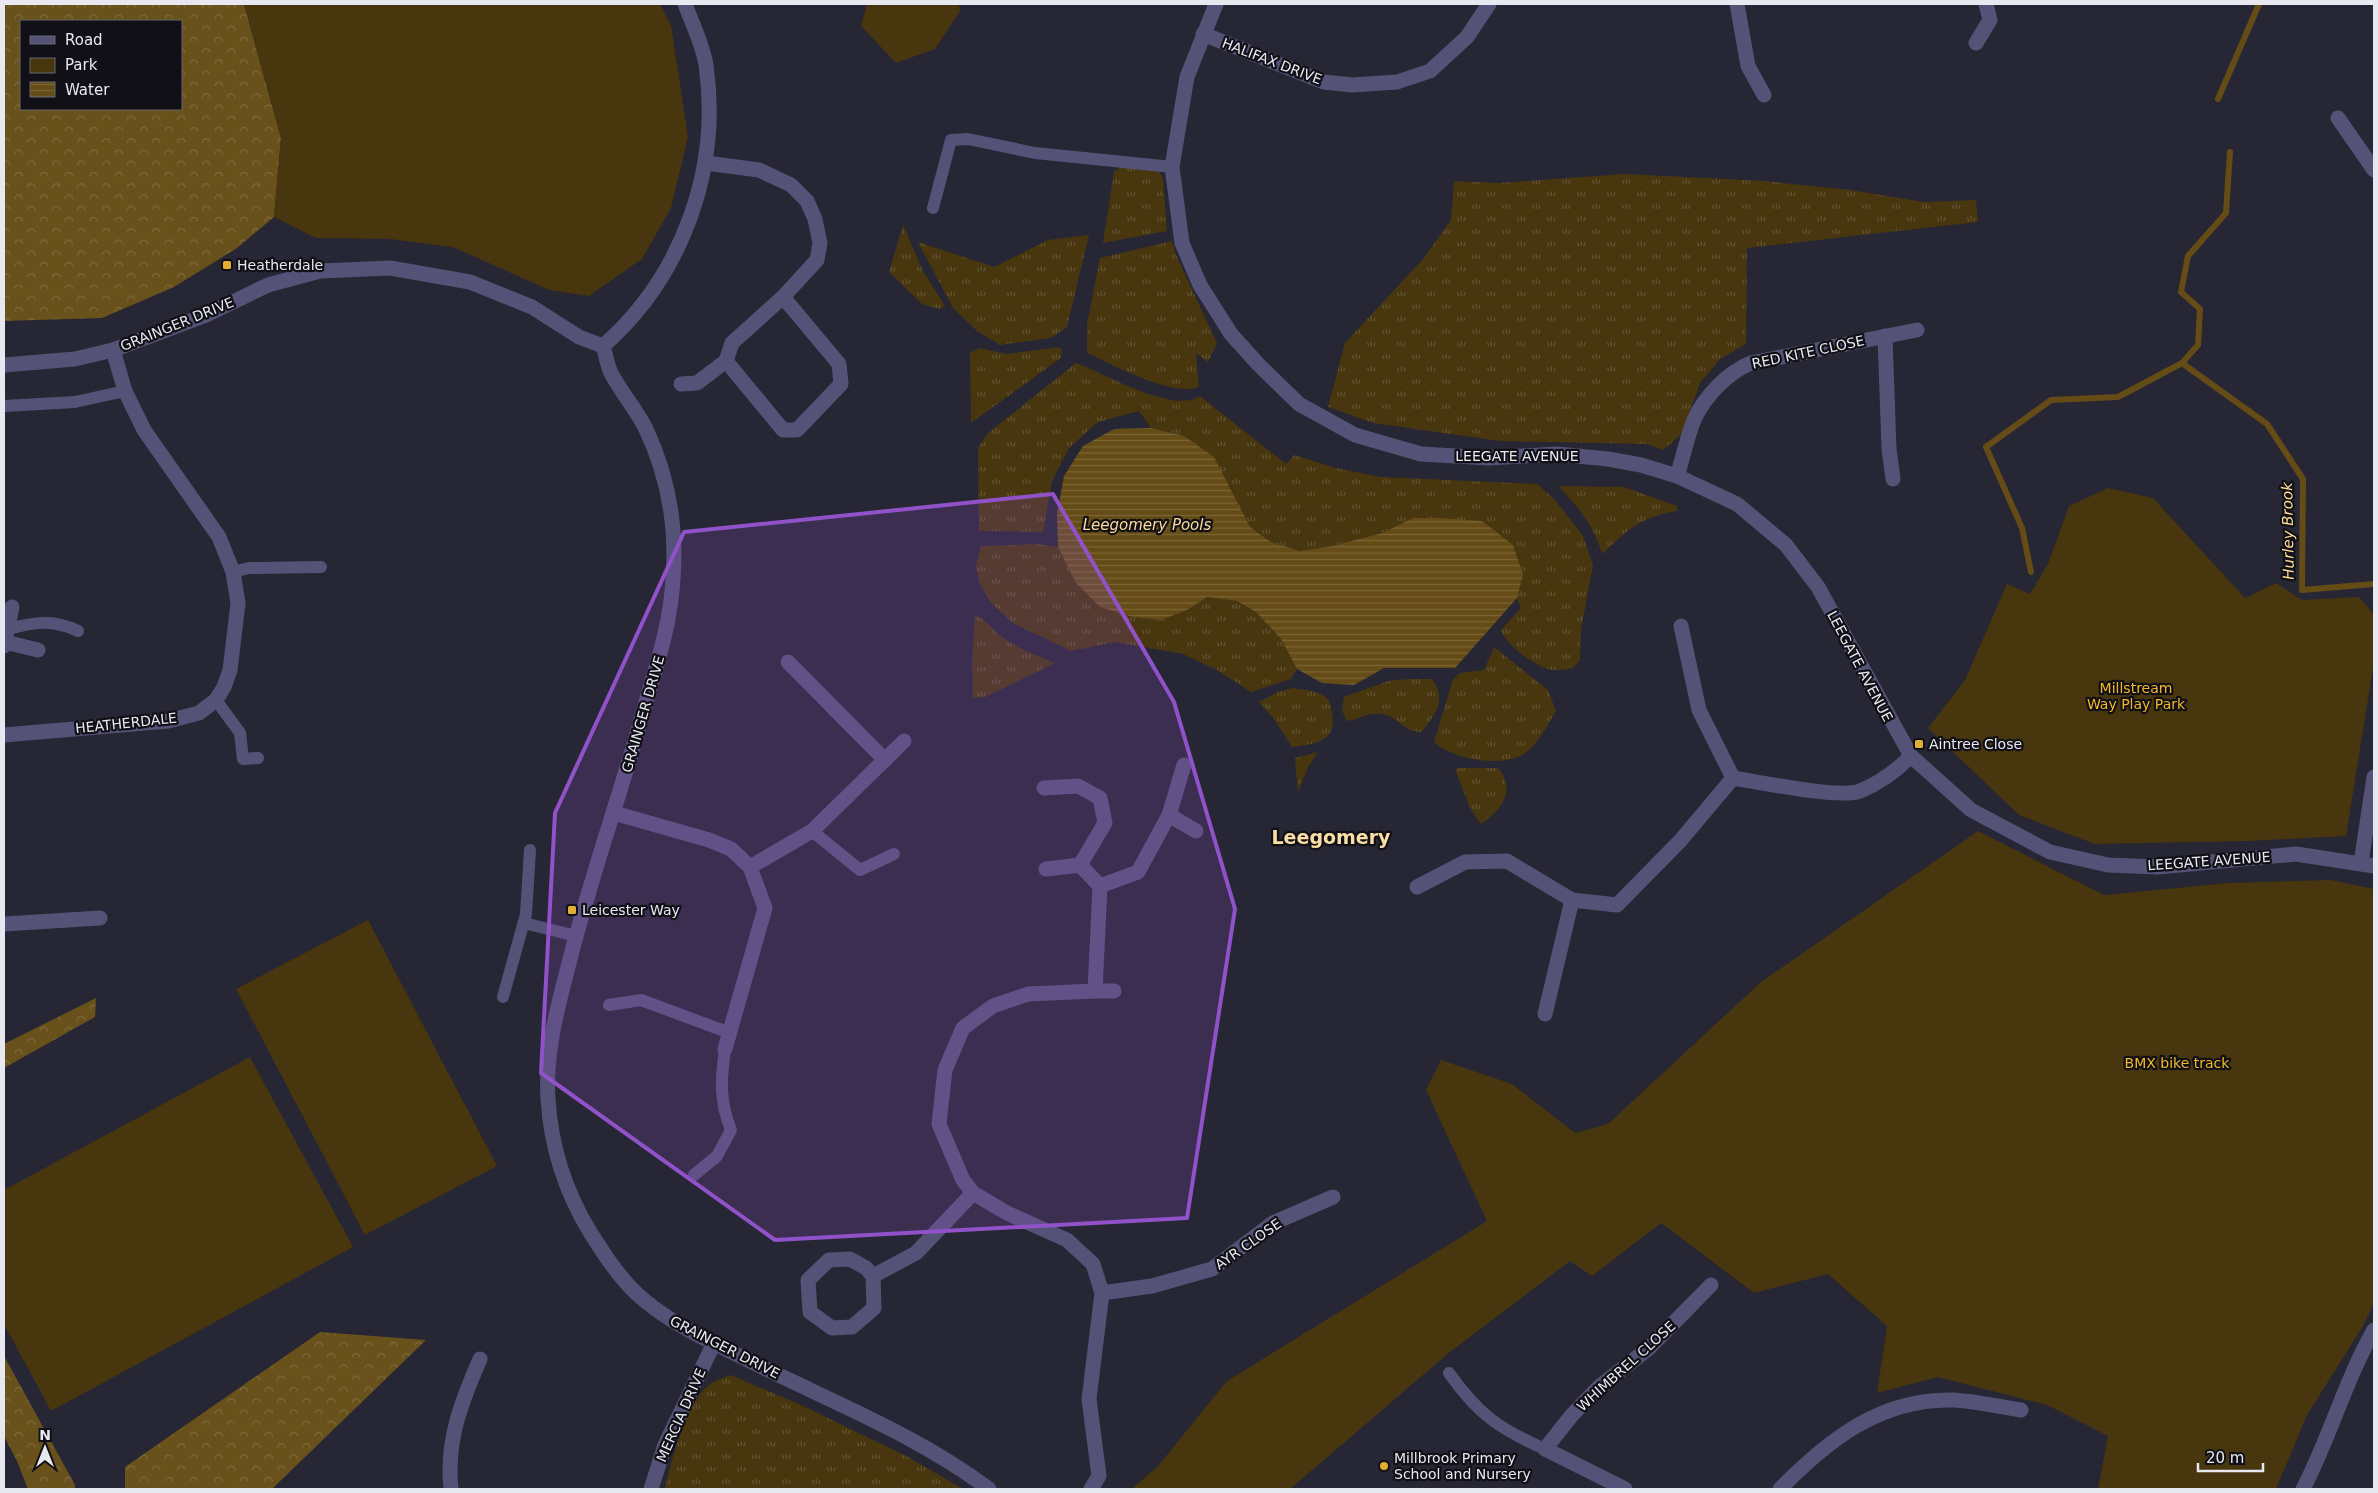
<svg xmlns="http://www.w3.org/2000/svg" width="2378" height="1493" viewBox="0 0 2378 1493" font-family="'DejaVu Sans',sans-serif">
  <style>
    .grass { fill: url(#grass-tufts) }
    .forest { fill: url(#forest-crowns); fill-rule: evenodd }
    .park { fill: #48360e }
    .water { fill: url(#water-rules) }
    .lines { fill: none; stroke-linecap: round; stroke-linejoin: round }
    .stream { stroke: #654c16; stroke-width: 6 }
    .service { stroke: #545377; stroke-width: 12 }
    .minor { stroke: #545377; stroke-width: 15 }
    .tertiary { stroke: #545377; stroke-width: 15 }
    .marked { fill: #9152c9; fill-opacity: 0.2; stroke: #9152c9; stroke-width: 4; stroke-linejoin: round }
    .poi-dot { fill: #e3ae34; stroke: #101016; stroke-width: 2 }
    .labels { text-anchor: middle; stroke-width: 4.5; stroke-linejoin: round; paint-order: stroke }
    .street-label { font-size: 14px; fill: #e8e8f1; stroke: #101016 }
    .poi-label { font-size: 14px; fill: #e8e8f1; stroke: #101016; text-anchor: start }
    .park-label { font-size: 14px; fill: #f3b929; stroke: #101016 }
    .water-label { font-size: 15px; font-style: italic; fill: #fedb96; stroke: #101016 }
    .district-label { font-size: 19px; font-weight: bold; fill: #fbdea5; stroke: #101016 }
  </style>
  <defs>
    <pattern id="grass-tufts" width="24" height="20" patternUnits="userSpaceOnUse" patternTransform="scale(1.25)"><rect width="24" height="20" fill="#48360e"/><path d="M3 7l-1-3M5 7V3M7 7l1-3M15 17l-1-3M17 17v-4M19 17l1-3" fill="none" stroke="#625332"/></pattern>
    <pattern id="forest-crowns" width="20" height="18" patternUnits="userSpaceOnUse" patternTransform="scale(1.25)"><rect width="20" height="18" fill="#69511b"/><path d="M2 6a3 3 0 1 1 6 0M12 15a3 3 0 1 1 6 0" fill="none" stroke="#7e6a3d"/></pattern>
    <pattern id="water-rules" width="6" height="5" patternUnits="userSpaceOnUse" patternTransform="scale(1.25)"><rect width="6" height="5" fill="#654c16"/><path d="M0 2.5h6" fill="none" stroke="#7b6638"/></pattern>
  </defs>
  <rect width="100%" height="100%" fill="#262634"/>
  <g class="grass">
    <path d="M 1121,167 L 1160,172 L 1163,180 L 1167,231 L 1103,243 L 1114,172 Z"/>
    <path d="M 1625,174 L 1765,181 L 1850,190 L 1924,202 L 1976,200 L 1978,222 L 1747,248 L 1746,344 L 1720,359 L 1700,383 L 1682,434 L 1663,450 L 1647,444 L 1500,441 L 1373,423 L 1328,407 L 1345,343 L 1424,258 L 1451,220 L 1454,181 L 1498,183 Z"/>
    <path d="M 903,225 L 923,271 L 945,306 L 940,309 L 922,304 L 889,272 Z"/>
    <path d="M 1089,235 L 1067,327 L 1051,338 L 1000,345 L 977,331 L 953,308 L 918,242 L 994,267 L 1048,240 Z"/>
    <path d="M 1172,241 L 1176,255 L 1217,343 L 1208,362 L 1196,353 L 1199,387 C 1171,397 1114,365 1087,353 L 1087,324 L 1100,258 Z"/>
    <path d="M 1059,347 L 1062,350 L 1061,358 L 971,423 L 970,353 L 980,348 L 1007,354 Z"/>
    <path d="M 1076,363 C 1104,373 1174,415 1200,396 L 1286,464 L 1294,455 L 1336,468 L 1381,477 L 1537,484 L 1555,500 L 1583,536 L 1593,565 L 1581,630 L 1580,660 L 1573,668 C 1567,669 1559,671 1553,670 C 1538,669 1505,644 1501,630 L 1521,608 L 1517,598 L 1523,575 L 1413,518 L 1382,533 L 1332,546 L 1300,551 L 1271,542 L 1250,527 L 1235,500 L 1184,436 L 1151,428 L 1139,411 L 1098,422 L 1069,448 L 1052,481 L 1043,532 L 979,531 L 978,448 L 988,433 Z"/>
    <path d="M 1558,486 L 1624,487 L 1677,506 L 1677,511 C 1640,517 1628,530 1602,554 C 1594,525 1578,507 1558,486 Z"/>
    <path d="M 1038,544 L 1058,547 L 1076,583 L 1100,607 L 1133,617 L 1162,620 L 1187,609 L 1207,597 L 1237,601 L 1256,612 L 1281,639 L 1297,669 L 1291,679 L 1251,692 L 1217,670 L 1183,654 L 1115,642 L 1071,651 L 1013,623 L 990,602 L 979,582 L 976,566 L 981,546 Z"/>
    <path d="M 975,615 C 988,621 992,629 1002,637 C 1021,651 1036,654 1055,663 L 985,697 L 973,698 L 972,664 Z"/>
    <path d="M 1494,647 L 1548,690 L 1556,711 C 1548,724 1540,740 1529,750 C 1509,770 1453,760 1434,742 L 1453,679 L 1460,673 L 1484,670 Z"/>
    <path d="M 1409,679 L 1432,679 C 1447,700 1436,713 1422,732 C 1401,732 1399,716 1382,714 C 1368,712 1360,719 1347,721 L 1342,711 L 1344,697 L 1388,681 Z"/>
    <path d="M 1293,688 C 1304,690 1315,690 1324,696 C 1330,699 1331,706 1332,713 C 1338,741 1316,744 1292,747 L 1274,719 L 1259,702 L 1278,692 Z"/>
    <path d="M 1318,752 L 1308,767 L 1298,792 L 1295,758 Z"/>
    <path d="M 1460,768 L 1498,768 C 1517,791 1501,810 1481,824 L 1470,808 L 1455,769 Z"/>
    <path d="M 731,1375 L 801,1405 L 908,1457 L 963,1489 L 665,1489 C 671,1462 687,1396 713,1382 C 718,1379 725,1377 731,1375 Z"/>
  </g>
  <g class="forest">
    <path d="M 4,4 L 244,4 L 281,138 L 274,217 L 237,248 L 174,287 L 102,318 L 4,321 ZM 21,21 L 181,21 L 181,109 L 21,109 Z"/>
    <path d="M 96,998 L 95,1017 L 4,1068 L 4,1044 Z"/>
    <path d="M 320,1332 L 426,1340 L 272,1489 L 125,1489 L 125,1467 Z"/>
    <path d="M 4,1356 L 75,1485 L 75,1489 L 28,1489 L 17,1461 L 4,1436 Z"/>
  </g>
  <g class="park">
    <path d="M 244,4 L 660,4 L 671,25 L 688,137 L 671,208 L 642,259 L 589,296 L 549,290 L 453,247 L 390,239 L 316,238 L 274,217 L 281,138 Z"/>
    <path d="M 867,4 L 959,4 L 960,11 L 935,49 L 896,63 L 861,26 Z"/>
    <path d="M 2108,488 L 2153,498 L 2245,598 L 2276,583 L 2302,600 L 2359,597 L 2374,615 L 2374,662 L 2346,836 L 2247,841 L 2095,844 L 2019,815 L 1928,728 L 1965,680 L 2007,584 L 2030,594 L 2048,564 L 2069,506 Z"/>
    <path d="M 1978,831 L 2104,895 L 2229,883 L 2331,880 L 2374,889 L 2374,1303 L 2363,1326 L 2307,1415 L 2276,1489 L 2098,1489 L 2108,1436 L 2047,1405 L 1938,1377 L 1877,1393 L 1887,1326 L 1828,1274 L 1754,1293 L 1661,1223 L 1592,1276 L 1570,1261 L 1445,1356 L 1290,1489 L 1132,1489 L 1158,1466 L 1227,1381 L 1487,1221 L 1426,1090 L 1441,1060 L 1512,1084 L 1575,1133 L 1608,1124 L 1761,982 Z"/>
    <path d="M 368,920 L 497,1166 L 365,1235 L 236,989 Z"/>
    <path d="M 250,1057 L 353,1247 L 51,1411 L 4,1324 L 4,1190 Z"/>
  </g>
  <path class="water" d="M 1151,428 L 1184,436 L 1214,457 L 1250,527 L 1271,542 L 1300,551 L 1332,546 L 1382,533 L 1413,518 L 1441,518 L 1482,521 L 1513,545 L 1523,575 L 1517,598 L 1455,668 L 1384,668 L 1354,685 L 1322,683 L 1297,669 L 1281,639 L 1256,612 L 1237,601 L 1207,597 L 1187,610 L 1161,620 L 1133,617 L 1100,607 L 1076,583 L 1058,547 L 1057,514 L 1064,476 L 1083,446 L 1114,429 Z"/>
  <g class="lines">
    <g class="stream">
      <path d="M 2218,99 L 2259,4"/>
      <path d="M 2182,363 L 2267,424 L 2303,479 L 2302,590 L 2374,584"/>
      <path d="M 2031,572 L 2022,528 L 1986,447 L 2051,400 L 2118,397 L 2182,363 L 2198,345 L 2200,309 L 2181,292 L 2188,256 L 2226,213 L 2230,152"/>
    </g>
    <g class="service">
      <path d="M 933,208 L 951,140 L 968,139 L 1035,153 L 1172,167"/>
      <path d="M 4,406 L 75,402 L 125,391"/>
      <path d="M 233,572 L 249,568 L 321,567"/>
      <path d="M 8,629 C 35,622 52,619 78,631"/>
      <path d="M 216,700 L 240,733 L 243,759 L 258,758"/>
      <path d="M 812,831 L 860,870 L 894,854"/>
      <path d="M 524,923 L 576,936"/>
      <path d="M 503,997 L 526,914 L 530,850"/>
      <path d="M 609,1005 L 641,1000 L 730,1033"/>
      <path d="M 694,1175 L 717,1156 L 731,1130 C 719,1100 721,1080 725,1049"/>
      <path d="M 1449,1373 C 1478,1414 1499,1429 1545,1449"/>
    </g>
    <g class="minor">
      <path d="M 1737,4 L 1748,66 L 1764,95"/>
      <path d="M 1203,34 L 1324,82 L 1352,85 L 1397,82 L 1430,71 L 1467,37 L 1489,4"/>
      <path d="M 1976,43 L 1990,20 L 1986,4"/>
      <path d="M 2338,118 L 2374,170"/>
      <path d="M 1885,336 L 1889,449 L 1893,479"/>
      <path d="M 726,361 L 783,430 L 797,430 L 841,384 L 839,364 L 783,297"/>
      <path d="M 681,384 L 697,383 L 726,361 L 732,343 L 783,297 L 817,260 L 820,243 L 815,219 L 807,201 L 791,185 L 759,170 L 706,163"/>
      <path d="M 1677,476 C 1683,458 1687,437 1694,420 C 1704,397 1728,372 1751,363 L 1917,330"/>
      <path d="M 1681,626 L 1699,710 L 1733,778"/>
      <path d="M 5,642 L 38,650"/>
      <path d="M 4,646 L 12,607"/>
      <path d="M 788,662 L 885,760"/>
      <path d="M 4,735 L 168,721 L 199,713 L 216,700 L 224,687 L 230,670 L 238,603 L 233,572 L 219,537 L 144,430 L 125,391 L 113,350"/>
      <path d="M 1044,788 L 1078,786 L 1100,798 L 1105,823 L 1080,865 L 1100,886"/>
      <path d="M 614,813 L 709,840 L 731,849 L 750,867 L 765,908 L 725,1049"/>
      <path d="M 1169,815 L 1196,831"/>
      <path d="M 2361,863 L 2374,777"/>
      <path d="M 750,867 L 812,831 L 904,741"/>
      <path d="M 1046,869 L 1080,865"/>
      <path d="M 1417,887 L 1465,862 L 1507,861 L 1572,900 L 1617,905 L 1680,841 L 1733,778 C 1759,782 1840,799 1860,791 C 1880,783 1896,771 1911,756"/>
      <path d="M 4,924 L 100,918"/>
      <path d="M 1095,991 L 1114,991"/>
      <path d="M 1545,1014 L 1572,900"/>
      <path d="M 850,1259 L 866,1268 L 873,1276 L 874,1308 L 852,1327 L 832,1328 L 810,1312 L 808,1280 L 829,1260 Z"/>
      <path d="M 873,1276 L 916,1253 L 973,1193"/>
      <path d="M 1102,1293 L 1152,1286 L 1212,1269 L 1273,1223 L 1333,1197"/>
      <path d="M 451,1489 C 446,1440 461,1403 480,1359"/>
      <path d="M 651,1489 L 665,1445 L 714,1343"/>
      <path d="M 1091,1489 L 1099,1476 L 1089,1399 L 1102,1293 L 1093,1264 L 1067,1240 L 1007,1213 L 973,1193 L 963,1180 L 939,1124 L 945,1070 L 963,1028 L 993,1006 L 1028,994 L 1095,991 L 1100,886 L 1138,872 L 1169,815 L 1184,765"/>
      <path d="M 1625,1489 L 1545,1449 L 1572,1415 L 1599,1387 L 1649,1348 L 1711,1285"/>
      <path d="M 1780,1489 C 1828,1440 1881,1398 1953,1400 C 1976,1401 1999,1407 2021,1410"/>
    </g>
    <g class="tertiary">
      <path d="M 1216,4 L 1187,77 L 1172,167 L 1182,243 L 1200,285 L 1231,334 L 1258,364 L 1299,404 L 1355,435 L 1421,454 L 1489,458 L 1557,454 L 1608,459 L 1641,465 L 1677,476 L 1737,504 L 1786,545 L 1818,587 L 1911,756 L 1971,810 L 2050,852 L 2108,865 L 2158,867 L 2296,854 L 2374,866"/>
      <path d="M 603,346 C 682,277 721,169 706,65 C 703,45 692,23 685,4"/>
      <path d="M 4,365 L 75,359 L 113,350 L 206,315 L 268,285 L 320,271 L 390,268 L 470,282 L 532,307 L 579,337 L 603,346 C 606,355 607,365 611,373 C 621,392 635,408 645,427 C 668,475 677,525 673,578 C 671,621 658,661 646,702 C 622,791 590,878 568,967 C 557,1010 545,1053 548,1099 C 551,1147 565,1191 590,1232 C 604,1254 618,1276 637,1294 C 669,1323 707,1340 746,1359 C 827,1400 916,1434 989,1489"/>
      <path d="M 2303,1489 C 2330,1437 2345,1381 2374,1330"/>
    </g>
  </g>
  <path class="marked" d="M 1053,494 L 1174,702 L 1235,909 L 1187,1218 L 775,1240 L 541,1073 L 555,813 L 684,532 Z"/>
  <g class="poi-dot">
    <rect x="222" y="260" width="10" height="10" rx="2.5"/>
    <rect x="1914" y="739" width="10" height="10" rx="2.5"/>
    <rect x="567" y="905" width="10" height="10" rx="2.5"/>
    <circle cx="1384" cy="1466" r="5"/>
  </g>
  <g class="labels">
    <g class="street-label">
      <text transform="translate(1272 61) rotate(21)" y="5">HALIFAX DRIVE</text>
      <text transform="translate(177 324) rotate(-22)" y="5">GRAINGER DRIVE</text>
      <text transform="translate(1808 352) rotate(-12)" y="5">RED KITE CLOSE</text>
      <text x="1517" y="461">LEEGATE AVENUE</text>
      <text transform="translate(1860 666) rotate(62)" y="5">LEEGATE AVENUE</text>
      <text transform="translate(643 714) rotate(-74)" y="5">GRAINGER DRIVE</text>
      <text transform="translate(126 723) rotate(-6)" y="5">HEATHERDALE</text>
      <text transform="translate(2209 861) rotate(-4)" y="5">LEEGATE AVENUE</text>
      <text transform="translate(1248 1244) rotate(-35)" y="5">AYR CLOSE</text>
      <text transform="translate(725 1347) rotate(27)" y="5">GRAINGER DRIVE</text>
      <text transform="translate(1626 1366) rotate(-42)" y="5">WHIMBREL CLOSE</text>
      <text transform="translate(681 1415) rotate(-66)" y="5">MERCIA DRIVE</text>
    </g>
    <g class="poi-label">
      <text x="237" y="270">Heatherdale</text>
      <text x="1929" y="749">Aintree Close</text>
      <text x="582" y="915">Leicester Way</text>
      <text x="1394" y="1463">Millbrook Primary<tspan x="1394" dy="16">School and Nursery</tspan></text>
    </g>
    <g class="park-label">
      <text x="2136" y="693">Millstream<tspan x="2136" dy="16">Way Play Park</tspan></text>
      <text x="2177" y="1068">BMX bike track</text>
    </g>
    <g class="water-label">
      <text x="1147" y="530">Leegomery Pools</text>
      <text transform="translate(2288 531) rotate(-91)" y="5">Hurley Brook</text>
    </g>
    <g class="district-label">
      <text x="1331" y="844">Leegomery</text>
    </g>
  </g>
  <rect width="2378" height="1493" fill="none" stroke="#e8e8f1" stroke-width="10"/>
  <rect x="20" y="20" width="162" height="90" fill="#101016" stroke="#66666e"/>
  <rect x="30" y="36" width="25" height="8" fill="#545377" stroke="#66666e"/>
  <text x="65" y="45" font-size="15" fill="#e8e8f1">Road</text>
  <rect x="30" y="58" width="25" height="15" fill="#48360e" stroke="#66666e"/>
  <text x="65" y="70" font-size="15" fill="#e8e8f1">Park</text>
  <rect x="30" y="82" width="25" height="15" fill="url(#water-rules)" stroke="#66666e"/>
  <text x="65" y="95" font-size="15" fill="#e8e8f1">Water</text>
  <g transform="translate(45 1448)" stroke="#101016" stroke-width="4" paint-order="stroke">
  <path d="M0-4L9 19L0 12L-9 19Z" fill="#e8e8f1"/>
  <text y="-8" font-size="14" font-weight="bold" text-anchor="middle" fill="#e8e8f1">N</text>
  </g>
  <path d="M2198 1463v8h65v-8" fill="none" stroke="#e8e8f1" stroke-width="2.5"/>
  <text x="2206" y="1463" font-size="15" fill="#e8e8f1" stroke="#101016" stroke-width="4" paint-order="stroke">20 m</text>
</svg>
